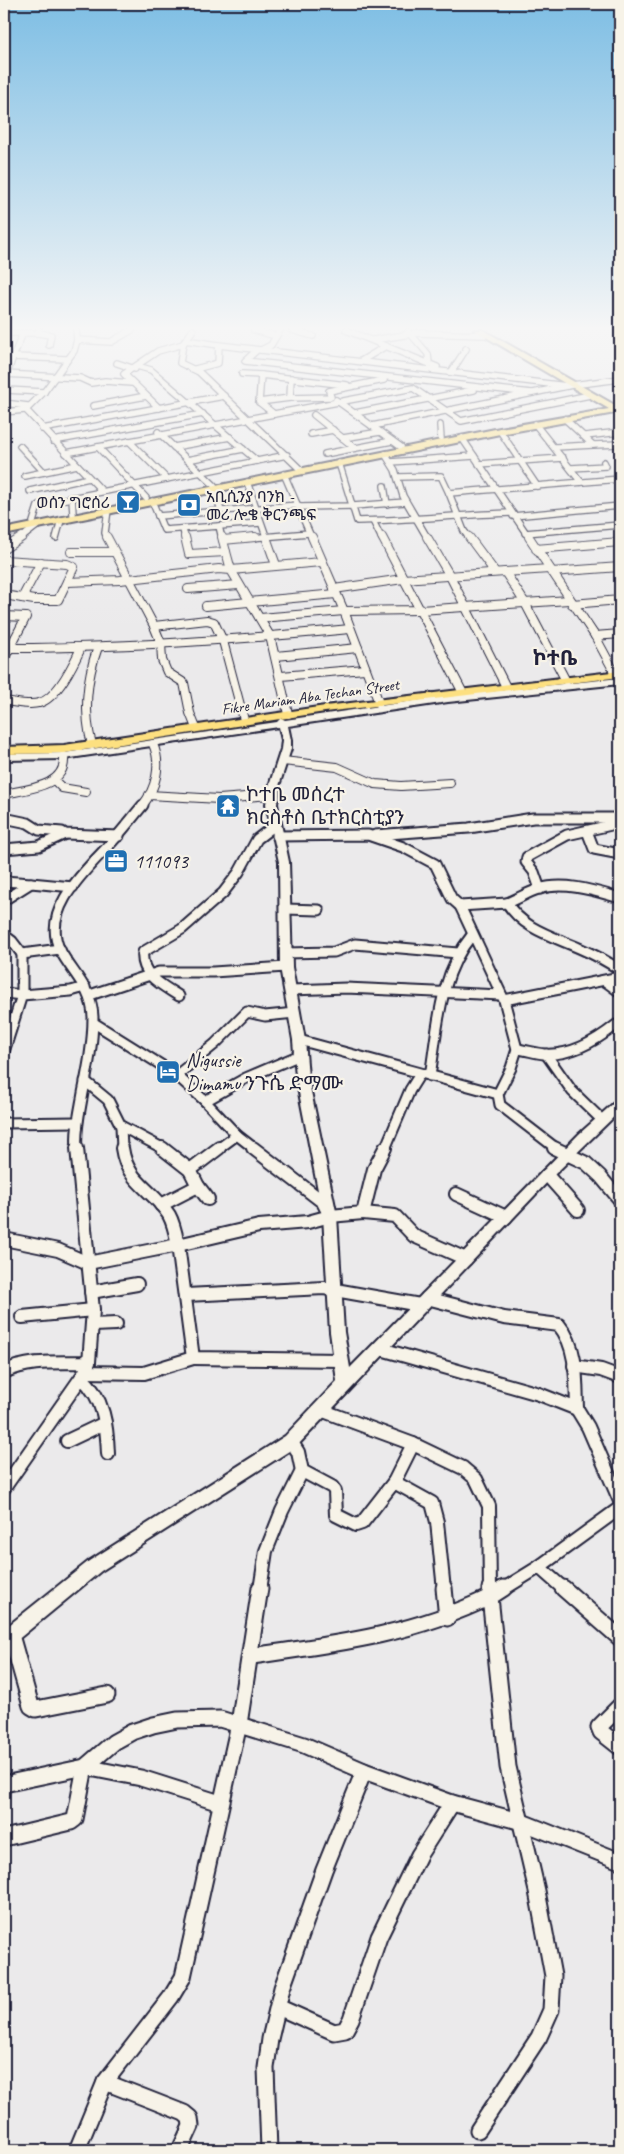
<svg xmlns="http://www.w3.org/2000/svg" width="624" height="2154" viewBox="0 0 624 2154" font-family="Caveat,'Noto Sans Ethiopic',sans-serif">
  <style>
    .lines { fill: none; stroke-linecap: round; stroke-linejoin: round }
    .minor-far4-casing { stroke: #22223b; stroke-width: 8 }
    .minor-far3-casing { stroke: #22223b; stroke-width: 10 }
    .minor-far2-casing { stroke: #22223b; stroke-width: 13 }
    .minor-far1-casing { stroke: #22223b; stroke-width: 16 }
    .minor-casing { stroke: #22223b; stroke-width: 19 }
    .tertiary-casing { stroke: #22223b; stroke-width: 4 }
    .primary-casing { stroke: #22223b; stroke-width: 4 }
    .minor-far4 { stroke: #f7f3e8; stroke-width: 5.5 }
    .minor-far3 { stroke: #f7f3e8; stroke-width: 8 }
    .minor-far2 { stroke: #f7f3e8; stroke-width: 9 }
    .minor-far1 { stroke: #f7f3e8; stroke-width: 12 }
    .minor { stroke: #f7f3e8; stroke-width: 15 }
    .tertiary { fill: #f7f3e8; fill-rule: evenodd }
    .primary { fill: #fde080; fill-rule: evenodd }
    .labels { text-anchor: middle; stroke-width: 4.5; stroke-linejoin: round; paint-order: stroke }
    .far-poi-label { font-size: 16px; fill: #22223b; stroke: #f7f3e8; text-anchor: start }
    .far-street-label { font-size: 16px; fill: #22223b; stroke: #f7f3e8 }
    .poi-label { font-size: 20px; fill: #22223b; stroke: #f7f3e8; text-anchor: start }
    .far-district-label { font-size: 21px; font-weight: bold; fill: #22223b; stroke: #f7f3e8 }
  </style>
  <rect width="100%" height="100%" fill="#ebeaeb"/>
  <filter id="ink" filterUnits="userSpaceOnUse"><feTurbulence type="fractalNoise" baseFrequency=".02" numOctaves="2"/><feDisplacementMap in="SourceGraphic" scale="10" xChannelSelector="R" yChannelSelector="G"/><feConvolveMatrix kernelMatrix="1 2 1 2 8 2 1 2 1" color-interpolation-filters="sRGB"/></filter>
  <g filter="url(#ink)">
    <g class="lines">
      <defs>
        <g id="minor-far4">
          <path d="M 76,330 L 77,340 L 74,351 L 44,392 L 26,410 L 102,491"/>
          <path d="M 193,330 L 183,344 L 180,363 L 199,372 L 302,471"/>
          <path d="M 254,330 L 276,336"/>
          <path d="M 292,330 L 313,336"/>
          <path d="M 346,330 L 437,367"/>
          <path d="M 408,331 L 428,354 L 429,363"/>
          <path d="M 4,333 L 38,333 L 39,330"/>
          <path d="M 38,333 L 51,335 L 49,345"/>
          <path d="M 418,333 L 485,335"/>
          <path d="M 77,340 L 111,342 L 132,330"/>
          <path d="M 185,340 L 219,345 L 218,363 L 195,369"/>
          <path d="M 373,340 L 423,332"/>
          <path d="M 219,345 L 567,386"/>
          <path d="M 257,350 L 245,361 L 532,393"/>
          <path d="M 261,350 L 271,345 L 280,330"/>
          <path d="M 13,357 L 23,333"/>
          <path d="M 361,361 L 386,346"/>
          <path d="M 117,363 L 135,369"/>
          <path d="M 137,366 L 151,370 L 257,461"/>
          <path d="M 452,371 L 466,349"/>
          <path d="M 4,374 L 80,378 L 91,383 L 105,381 L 132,383"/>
          <path d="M 242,374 L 261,375"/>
          <path d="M 6,390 L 44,392"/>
          <path d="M 4,394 L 7,374 L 13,357 L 67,359"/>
          <path d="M 290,398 L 291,378"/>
          <path d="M 336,400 L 401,447"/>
          <path d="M 259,402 L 261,375 L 347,385"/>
          <path d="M 4,403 L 28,406"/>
          <path d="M 93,406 L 146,396"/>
          <path d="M 159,408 L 124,374 L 158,351 L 183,344"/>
          <path d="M 4,412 L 25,410"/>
          <path d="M 355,413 L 474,390"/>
          <path d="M 274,414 L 259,402 L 290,398 L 331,397 L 329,391 L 384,380"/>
          <path d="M 314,415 L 355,448"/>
          <path d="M 535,424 L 581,482"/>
          <path d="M 440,425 L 441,439"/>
          <path d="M 372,426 L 572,385 L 620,379"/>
          <path d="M 42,429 L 224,396"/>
          <path d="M 500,431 L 537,486"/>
          <path d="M 158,432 L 214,485"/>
          <path d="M 311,434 L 333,430"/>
          <path d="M 585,436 L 620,432"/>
          <path d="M 343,438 L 380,432"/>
          <path d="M 462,438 L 530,539"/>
          <path d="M 53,441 L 203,414"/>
          <path d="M 129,441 L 167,479"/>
          <path d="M 593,445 L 620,444"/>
          <path d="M 20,446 L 44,472"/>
          <path d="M 98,447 L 146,498"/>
          <path d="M 174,447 L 230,437"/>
          <path d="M 555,447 L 593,445 L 565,419"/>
          <path d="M 66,453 L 413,388 L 461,421 L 590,395"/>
          <path d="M 325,454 L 392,441"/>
          <path d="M 385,454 L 395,470 L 403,496 L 428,539"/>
          <path d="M 187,460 L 243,449"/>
          <path d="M 391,462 L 474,456"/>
          <path d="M 339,463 L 357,521 C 409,520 459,515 511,513"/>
          <path d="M 479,464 L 563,458"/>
          <path d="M 571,468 L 606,466 L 604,462"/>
          <path d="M 284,474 L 312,539"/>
          <path d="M 25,476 L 77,465"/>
          <path d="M 398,477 L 441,476 L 449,493"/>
          <path d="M 247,482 L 267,539"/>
          <path d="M 384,486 L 387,504"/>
          <path d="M 214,488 L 221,511"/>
          <path d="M 30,491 L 89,478"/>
          <path d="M 72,497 L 73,514"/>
          <path d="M 152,501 L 164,530 L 219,526 L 222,539"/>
          <path d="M 299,507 L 353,506 L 406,502"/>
          <path d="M 158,516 L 298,505"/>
          <path d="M 513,516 L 620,506"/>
          <path d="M 373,521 L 382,539"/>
          <path d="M 33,522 L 38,506 L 41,504 L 287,455"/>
          <path d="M 219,526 L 260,523"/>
          <path d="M 183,529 L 185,539"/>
          <path d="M 525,533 L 620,525"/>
          <path d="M 56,538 L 61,520"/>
          <path d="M 20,539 L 38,525"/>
          <path d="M 107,539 L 105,533 L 108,510"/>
          <path d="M 239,539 L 309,533"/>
          <path d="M 470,539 L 464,531 L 449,493 L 620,479"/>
        </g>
        <g id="minor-far3">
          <path d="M 107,537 L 154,626 L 161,643 L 162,660 L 167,672 L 184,683 L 190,713 L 196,728"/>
          <path d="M 185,537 L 189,554 L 226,552"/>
          <path d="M 222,537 L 231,570 L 321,562"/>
          <path d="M 266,537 L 276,565"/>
          <path d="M 312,537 L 344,611 L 379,703"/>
          <path d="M 382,537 L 463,693"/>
          <path d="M 427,537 L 450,576 L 506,687"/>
          <path d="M 469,537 L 495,572"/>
          <path d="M 529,537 L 595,636 L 616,675"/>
          <path d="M 223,540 L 255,537"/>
          <path d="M 4,549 L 22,537"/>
          <path d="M 536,549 L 620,542"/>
          <path d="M 71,552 L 114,552"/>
          <path d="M 4,560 L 67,564 L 74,567 L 58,600 L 34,600 L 4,595"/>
          <path d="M 505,572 L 549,569"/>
          <path d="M 551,572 L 620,567"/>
          <path d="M 67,582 L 120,580 L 219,569 L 231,570 L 270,636 L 288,714"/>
          <path d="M 188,589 L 239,585"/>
          <path d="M 334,589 L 403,579 L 505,572 L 525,603 L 566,681"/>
          <path d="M 22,598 L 41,562"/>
          <path d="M 572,604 L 620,600"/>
          <path d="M 206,606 L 336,594"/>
          <path d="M 4,616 L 26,617 L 4,659"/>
          <path d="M 260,618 L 344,611 L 420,610 L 569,600"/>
          <path d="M 154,626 L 207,620 L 214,622 L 223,641 L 244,720"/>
          <path d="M 595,636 L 620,634"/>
          <path d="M 4,648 C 120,648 235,640 350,629"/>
          <path d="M 276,656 L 358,648"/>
          <path d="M 281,676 L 365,669"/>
          <path d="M 4,701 C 15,702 28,706 39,703 C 57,699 74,663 81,648"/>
          <path d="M 92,745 C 83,711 86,680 98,647"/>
          <path d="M 283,761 L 337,767 L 375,784 L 401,786 L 450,783"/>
          <path d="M 54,780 L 62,788 L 86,792"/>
          <path d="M 4,794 C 27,789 67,787 64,756"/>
          <path d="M 149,795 L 219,799 L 272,795"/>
          <path d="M 142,806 C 156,789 162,765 153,744"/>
        </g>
        <g id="minor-far2">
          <path d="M 4,818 L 28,823 L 39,830 L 62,832 L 65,834 L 119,836"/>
          <path d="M 587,831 L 594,849 L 620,854"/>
          <path d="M 375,835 L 469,828 L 533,818 L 620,818"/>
          <path d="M 277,836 L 368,835 L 403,847 L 435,864 L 452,899 L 460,906 L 507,903 C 523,929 552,936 579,948 C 593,954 607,961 620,970"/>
          <path d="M 4,849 L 39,846 L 65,834"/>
          <path d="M 4,881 L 31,883"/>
          <path d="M 540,889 L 534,872 L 526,862 L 527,857 L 567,835 L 620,823"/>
          <path d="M 4,900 L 31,883 L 73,887"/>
          <path d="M 507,903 C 518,899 528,892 539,889 C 565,881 595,891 620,898"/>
          <path d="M 460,906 L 504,1000 L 517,1049 L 511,1068 L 498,1094 L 500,1105 L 557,1149"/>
          <path d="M 285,909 L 319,910"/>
          <path d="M 4,935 L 12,941 L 22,954 L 60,949"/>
          <path d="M 285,953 L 334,952 L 355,944 L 458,953"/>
          <path d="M 605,981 L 620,992"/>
          <path d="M 291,990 L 346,988 L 501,995"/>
          <path d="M 4,993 L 22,995 L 22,954"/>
          <path d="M 90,995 L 159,972 L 213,972 L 286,967"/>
          <path d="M 179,996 C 162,985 140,975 143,952 L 182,929 L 223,893 L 239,872 L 257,839 L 274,826"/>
          <path d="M 504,1000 L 620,977"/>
          <path d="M 94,1023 L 174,1073 L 205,1101 L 237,1135 L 255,1149"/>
          <path d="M 299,1040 L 498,1094"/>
          <path d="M 517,1049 C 526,1050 535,1053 544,1054 C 571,1056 596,1041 616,1025"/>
          <path d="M 4,1052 L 22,995 L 71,991 L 85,987"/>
          <path d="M 546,1054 L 572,1091 L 602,1120"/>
          <path d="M 177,1075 L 215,1044 L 247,1012 L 265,1016 L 295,1013"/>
          <path d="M 430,1076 C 438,1027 439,975 472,935"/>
          <path d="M 85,1081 L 108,1100 L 121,1126 L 164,1149"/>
          <path d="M 205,1101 L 246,1078 L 300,1055"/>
          <path d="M 4,1123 L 77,1122"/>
          <path d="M 121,1126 L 122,1149"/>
          <path d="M 77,1149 C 75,1130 80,1111 83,1093 C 88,1068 93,1043 93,1017 C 92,988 72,973 60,950 C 40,910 87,869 111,843 C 122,831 132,818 143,805"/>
          <path d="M 218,1149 L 237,1135"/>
          <path d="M 385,1149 L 410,1090 L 420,1074"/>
        </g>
        <g id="minor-far1">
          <path d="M 122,1148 C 127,1183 152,1188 169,1215 C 174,1224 176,1235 178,1245 L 259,1226 L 308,1222 L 330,1216"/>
          <path d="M 162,1148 L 190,1170"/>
          <path d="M 253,1148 L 323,1202 L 330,1216 L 363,1213 L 374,1169 L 385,1148"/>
          <path d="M 554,1148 L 586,1163 L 600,1176 L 620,1200"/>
          <path d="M 547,1175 L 578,1210"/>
          <path d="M 198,1186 L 190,1170 L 219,1148"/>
          <path d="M 456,1194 L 506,1217"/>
          <path d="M 161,1205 L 198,1186 L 208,1199"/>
          <path d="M 363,1213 L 395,1216 L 414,1236 L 466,1259"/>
          <path d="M 4,1239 L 58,1250 L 88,1263 L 178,1245 L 193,1358 L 341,1360"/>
          <path d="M 91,1292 L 137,1284"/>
          <path d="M 186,1295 L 324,1288 L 420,1305"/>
          <path d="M 22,1317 L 93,1310"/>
          <path d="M 93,1325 L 116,1324"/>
          <path d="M 381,1349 L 539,1394 L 577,1409 C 576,1381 578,1348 559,1325 L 504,1318 L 427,1298"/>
          <path d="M 574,1366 L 601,1370 L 620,1377"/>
          <path d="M 4,1372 C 30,1359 60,1363 89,1362"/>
          <path d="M 85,1372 L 144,1373 L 193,1358"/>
          <path d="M 82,1378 C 104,1398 107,1426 108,1454"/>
          <path d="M 577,1409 L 588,1427 L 620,1501"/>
          <path d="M 321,1410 L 413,1444 L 463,1468 L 476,1479 L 489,1506 L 490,1590"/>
          <path d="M 67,1441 L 105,1423"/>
          <path d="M 291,1441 L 298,1452 L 302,1471 L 332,1487 L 335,1491 L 336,1515 L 356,1525 L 362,1523 L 394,1482"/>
          <path d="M 413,1444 L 394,1482 L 432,1503 L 437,1522 L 444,1590"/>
          <path d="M 4,1488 L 85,1372 L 89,1362 L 93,1310 L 77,1148"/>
          <path d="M 539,1567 L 565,1590"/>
          <path d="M 260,1590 L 266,1551 L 282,1511 L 302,1471"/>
          <path d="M 502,1590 L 539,1567 L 620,1508"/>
        </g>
        <g id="minor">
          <path d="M 444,1588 L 447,1618"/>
          <path d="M 563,1588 L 620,1638"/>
          <path d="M 11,1635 L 31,1706 L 36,1709 L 107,1695"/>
          <path d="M 251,1656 C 336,1644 412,1635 490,1597 L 490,1588"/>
          <path d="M 620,1706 L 599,1727 L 601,1732 L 620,1747"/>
          <path d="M 4,1784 L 85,1767 L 114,1742 L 132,1732 L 153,1725 L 177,1720 L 220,1719 L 304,1745 L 364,1771 L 452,1803 L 522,1822 L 620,1861"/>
          <path d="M 4,1838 L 71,1822 L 75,1819 L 85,1767 L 141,1778 L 220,1803"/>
          <path d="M 278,2007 L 334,2032 L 345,2030 L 351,2019 L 379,1937 L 419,1855 L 452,1803"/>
          <path d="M 105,2082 L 184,2113 L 190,2118 L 191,2126 L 180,2150"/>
          <path d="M 478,2130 L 539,2037 L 551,2010 L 553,1976 L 537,1891 L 508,1767 L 490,1597 L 504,1588"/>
          <path d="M 77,2150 L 105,2082 L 171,1997 L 183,1977 L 239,1724 L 260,1588"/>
          <path d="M 269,2150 L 266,2068 L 270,2039 L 282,1988 L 324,1870 L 364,1771"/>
        </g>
        <path id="tertiary" d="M 620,678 L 620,684 L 448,702 L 288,726 L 291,740 L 291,749 L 279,786 L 277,804 L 289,862 L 292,967 L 305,1040 L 308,1077 L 337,1216 L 344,1332 L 350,1368 L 579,1134 L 616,1101 L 620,1099 L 620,1111 L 554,1175 L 297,1446 L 101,1571 L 10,1646 L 4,1648 L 4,1629 L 89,1561 L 285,1436 L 337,1381 L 330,1332 L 323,1216 L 296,1077 L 293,1040 L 280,967 L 279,862 L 266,804 L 269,786 L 281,749 L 282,740 L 279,727 L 64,759 L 4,760 L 4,754 L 64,753 L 277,722 L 281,718 L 285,720 L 448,696 Z"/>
        <g id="primary">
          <path d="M 474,330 L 483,330 L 620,408 L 620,414 L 615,413 L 500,434 L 4,535 L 4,529 L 500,428 L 609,409 Z"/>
          <path d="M 620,671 L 620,677 L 325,712 L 64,753 L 4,754 L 4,747 L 64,745 L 325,706 Z"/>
        </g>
      </defs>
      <use href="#minor-far4" class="minor-far4-casing"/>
      <use href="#minor-far3" class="minor-far3-casing"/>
      <use href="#minor-far2" class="minor-far2-casing"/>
      <use href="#minor-far1" class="minor-far1-casing"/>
      <use href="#minor" class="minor-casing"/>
      <use href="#tertiary" class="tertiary-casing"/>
      <use href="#primary" class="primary-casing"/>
      <use href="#minor-far4" class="minor-far4"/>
      <use href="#minor-far3" class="minor-far3"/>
      <use href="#minor-far2" class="minor-far2"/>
      <use href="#minor-far1" class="minor-far1"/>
      <use href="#minor" class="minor"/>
      <use href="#tertiary" class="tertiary"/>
      <use href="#primary" class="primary"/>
    </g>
  </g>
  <linearGradient id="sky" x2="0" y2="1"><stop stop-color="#7ebee4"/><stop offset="0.52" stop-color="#f6f6f6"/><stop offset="1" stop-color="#f6f6f6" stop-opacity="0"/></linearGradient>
  <rect width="624" height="631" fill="url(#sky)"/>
  <defs>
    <symbol id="bar-square" viewBox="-11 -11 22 22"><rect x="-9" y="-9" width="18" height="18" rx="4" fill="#1f6fb2" stroke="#f7f3e8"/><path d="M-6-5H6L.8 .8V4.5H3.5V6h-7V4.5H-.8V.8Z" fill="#fff"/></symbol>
    <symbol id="bank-square" viewBox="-11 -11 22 22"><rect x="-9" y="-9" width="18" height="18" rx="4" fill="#1f6fb2" stroke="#f7f3e8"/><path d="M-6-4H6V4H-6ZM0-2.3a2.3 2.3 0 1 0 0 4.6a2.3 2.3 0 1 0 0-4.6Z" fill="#fff"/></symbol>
    <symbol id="temple-square" viewBox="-11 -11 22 22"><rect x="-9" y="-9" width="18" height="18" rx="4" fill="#1f6fb2" stroke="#f7f3e8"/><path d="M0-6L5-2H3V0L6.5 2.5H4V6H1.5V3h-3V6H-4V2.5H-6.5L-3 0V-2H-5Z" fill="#fff"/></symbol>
    <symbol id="office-square" viewBox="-11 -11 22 22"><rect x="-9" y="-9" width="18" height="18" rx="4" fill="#1f6fb2" stroke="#f7f3e8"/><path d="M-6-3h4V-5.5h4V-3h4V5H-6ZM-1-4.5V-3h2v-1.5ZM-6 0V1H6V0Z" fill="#fff"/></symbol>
    <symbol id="hotel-square" viewBox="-11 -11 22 22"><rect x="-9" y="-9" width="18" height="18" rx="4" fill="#1f6fb2" stroke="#f7f3e8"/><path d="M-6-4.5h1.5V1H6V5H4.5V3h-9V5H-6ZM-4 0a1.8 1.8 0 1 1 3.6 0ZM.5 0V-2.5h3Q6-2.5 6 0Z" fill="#fff"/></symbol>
  </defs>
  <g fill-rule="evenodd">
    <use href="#bar-square" x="114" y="488" width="28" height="28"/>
    <use href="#bank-square" x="175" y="491" width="28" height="28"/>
    <use href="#temple-square" x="214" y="792" width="28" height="28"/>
    <use href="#office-square" x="102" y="847" width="28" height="28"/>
    <use href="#hotel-square" x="154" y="1058" width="28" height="28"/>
  </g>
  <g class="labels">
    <g class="far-poi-label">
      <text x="206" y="502">አቢሲንያ ባንክ -<tspan x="206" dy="18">መሪ ሎቄ ቅርንጫፍ</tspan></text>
      <text x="110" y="508" text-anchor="end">ወሰን ግሮሰሪ</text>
    </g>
    <g class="far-street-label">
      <text transform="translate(310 696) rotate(-8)" y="6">Fikre Mariam Aba Techan Street</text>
    </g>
    <g class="poi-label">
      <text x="246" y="801">ኮተቤ መሰረተ<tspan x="246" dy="23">ክርስቶስ ቤተክርስቲያን</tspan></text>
      <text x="134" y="868">111093</text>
      <text x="186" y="1067">Nigussie<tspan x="186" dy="23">Dimamu ንጉሴ ድማሙ</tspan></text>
    </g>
    <g class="far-district-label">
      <text x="555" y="665">ኮተቤ</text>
    </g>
  </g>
  <rect width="624" height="2154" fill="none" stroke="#f7f3e8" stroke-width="20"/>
  <rect x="10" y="10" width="604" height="2134" fill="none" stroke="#22223b" stroke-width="2" filter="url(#ink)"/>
</svg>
